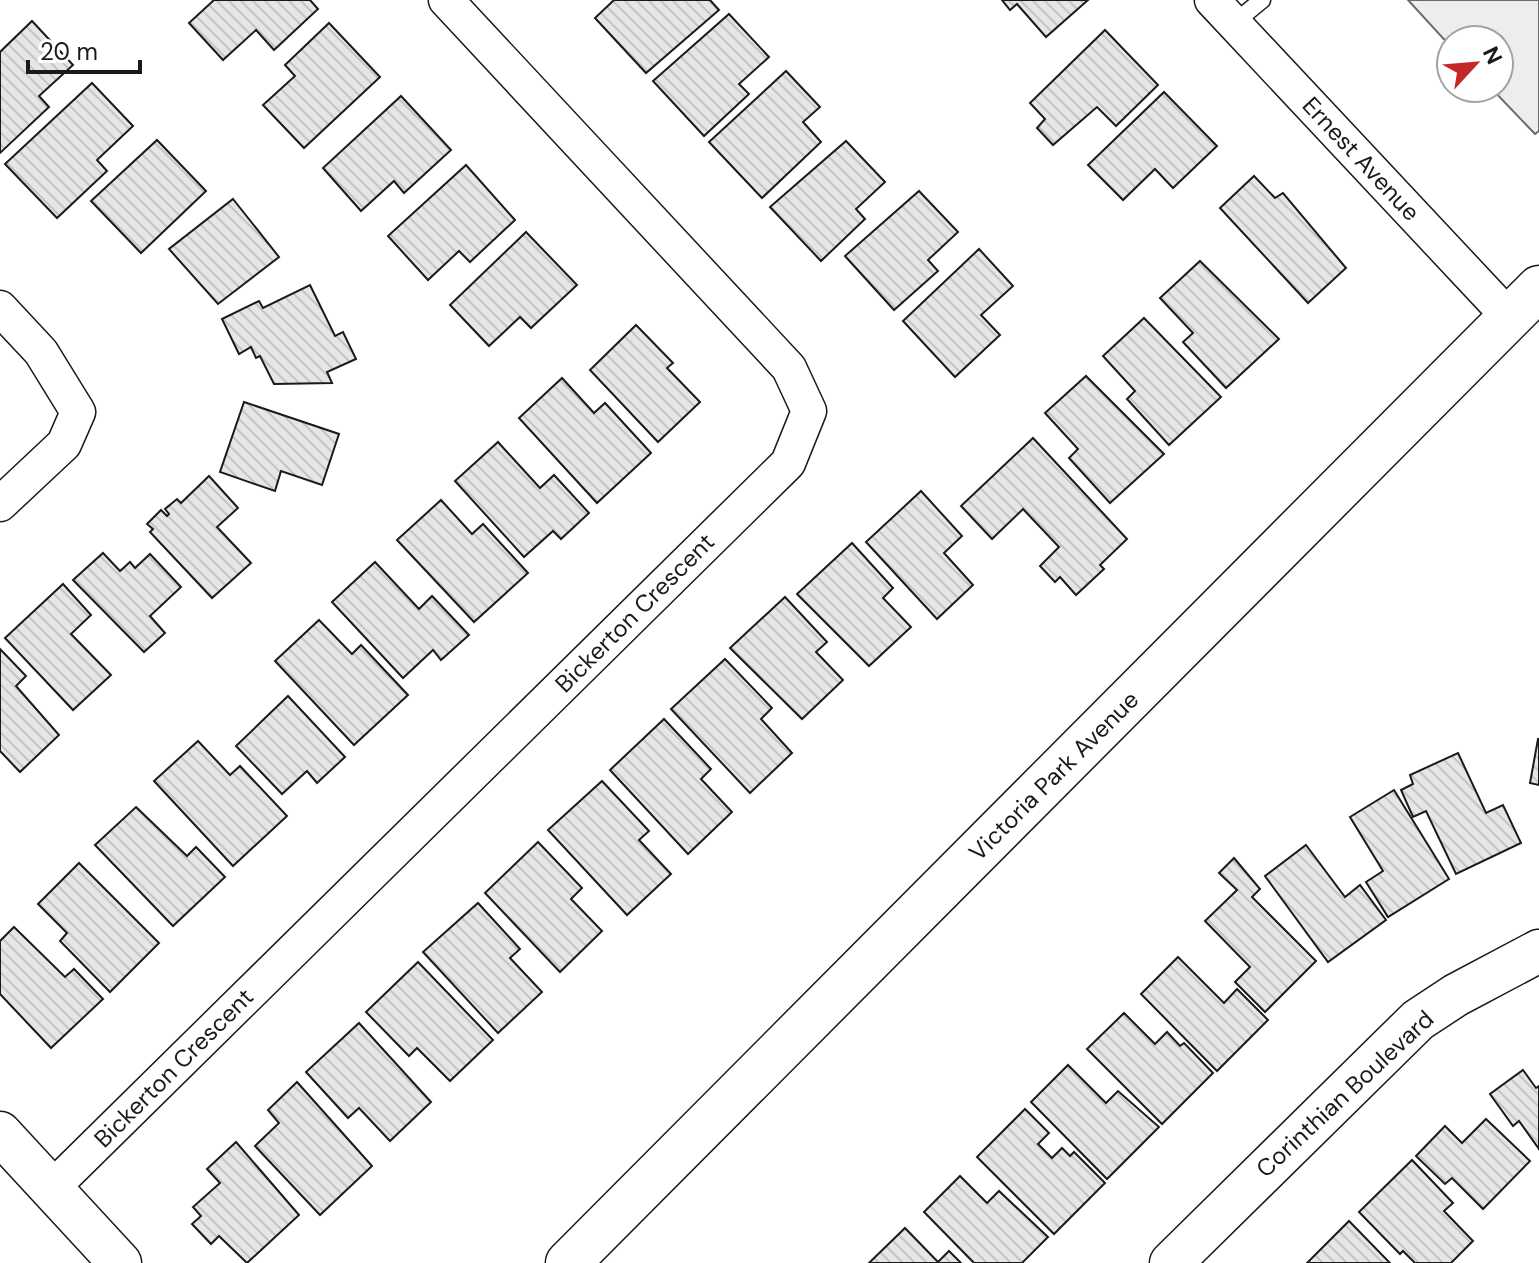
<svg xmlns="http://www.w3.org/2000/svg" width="1539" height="1263" viewBox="0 0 1539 1263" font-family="'DM Sans',sans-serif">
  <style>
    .built { fill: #ededed; stroke: #6a6a6a; stroke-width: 2 }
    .building { fill: url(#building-back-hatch); stroke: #1a1a1a; stroke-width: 2 }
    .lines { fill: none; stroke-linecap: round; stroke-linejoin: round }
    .service-casing { stroke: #1a1a1a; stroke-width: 19 }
    .minor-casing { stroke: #1a1a1a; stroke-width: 37 }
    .tertiary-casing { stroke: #1a1a1a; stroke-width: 45 }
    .secondary-casing { stroke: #1a1a1a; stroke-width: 47 }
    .service { stroke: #fff; stroke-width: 16 }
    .minor { stroke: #fff; stroke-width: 34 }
    .tertiary { stroke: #fff; stroke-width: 42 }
    .secondary { stroke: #fff; stroke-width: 44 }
    .labels { text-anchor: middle; stroke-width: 6; stroke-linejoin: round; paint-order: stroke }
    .street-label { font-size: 24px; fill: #1a1a1a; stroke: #fff }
  </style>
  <defs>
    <pattern id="building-back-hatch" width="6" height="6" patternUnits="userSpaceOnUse" patternTransform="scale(2)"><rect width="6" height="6" fill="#e6e6e6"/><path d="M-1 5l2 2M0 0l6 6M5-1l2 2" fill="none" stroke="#c5c5c5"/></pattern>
  </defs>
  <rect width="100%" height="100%" fill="#fff"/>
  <path class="built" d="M 1408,0 L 1539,0 L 1539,131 L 1535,134 L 1491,88 L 1499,88 L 1499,40 L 1451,40 L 1451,47 Z"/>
  <g class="building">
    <path d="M 214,0 L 310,0 L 318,9 L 274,50 L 256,30 L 223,60 L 189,23 Z"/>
    <path d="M 614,0 L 710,0 L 719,10 L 646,73 L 595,18 Z"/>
    <path d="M 1002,0 L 1088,0 L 1046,37 L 1017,4 L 1010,10 Z"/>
    <path d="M 729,14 L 769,57 L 739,84 L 749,94 L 704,136 L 653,81 Z"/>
    <path d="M 32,21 L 73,65 L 39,96 L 49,107 L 0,153 L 0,52 Z"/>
    <path d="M 329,23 L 380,77 L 304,148 L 263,105 L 295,76 L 285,65 Z"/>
    <path d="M 1105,30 L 1158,85 L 1116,126 L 1097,107 L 1053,145 L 1037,128 L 1045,119 L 1030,103 Z"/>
    <path d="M 786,71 L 820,107 L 803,122 L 821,142 L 762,198 L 709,142 Z"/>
    <path d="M 92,83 L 133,126 L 97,160 L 107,171 L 57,218 L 5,164 Z"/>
    <path d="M 1164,92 L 1217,146 L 1173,188 L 1155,169 L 1123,200 L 1088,165 Z"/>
    <path d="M 401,96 L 451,150 L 404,193 L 394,181 L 361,211 L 323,168 Z"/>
    <path d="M 157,140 L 206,191 L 141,253 L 91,201 Z"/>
    <path d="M 846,141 L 885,182 L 856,209 L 865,219 L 821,261 L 770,207 Z"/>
    <path d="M 466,165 L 515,220 L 470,262 L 459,251 L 428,280 L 388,236 Z"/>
    <path d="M 1254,176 L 1275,198 L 1283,193 L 1346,268 L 1308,303 L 1220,208 Z"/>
    <path d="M 919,191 L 958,232 L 928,260 L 938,271 L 894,310 L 845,256 Z"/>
    <path d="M 233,199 L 279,257 L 218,304 L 169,249 Z"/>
    <path d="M 526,232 L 577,285 L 531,328 L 520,317 L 489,346 L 450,305 Z"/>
    <path d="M 979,249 L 1013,286 L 981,315 L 1000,335 L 955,377 L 903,321 Z"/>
    <path d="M 1200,261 L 1279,339 L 1226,388 L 1183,342 L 1193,333 L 1160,298 Z"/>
    <path d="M 310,285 L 335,336 L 343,332 L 356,359 L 327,372 L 332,383 L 274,384 L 260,356 L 256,358 L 251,347 L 239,354 L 222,319 L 259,301 L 263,308 Z"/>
    <path d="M 1144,318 L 1221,397 L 1169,445 L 1127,399 L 1135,391 L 1103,356 Z"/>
    <path d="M 636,325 L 673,363 L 667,368 L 700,402 L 658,442 L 590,370 Z"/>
    <path d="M 1086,376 L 1164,454 L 1110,503 L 1069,458 L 1078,449 L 1045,413 Z"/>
    <path d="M 562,378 L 594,413 L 605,403 L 651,453 L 597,503 L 519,418 Z"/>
    <path d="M 244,402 L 339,434 L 322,485 L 281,471 L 275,491 L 220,472 Z"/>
    <path d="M 1033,438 L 1127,539 L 1100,565 L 1104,569 L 1076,595 L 1060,577 L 1055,582 L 1040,566 L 1059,547 L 1023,509 L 992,539 L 961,506 Z"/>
    <path d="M 498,442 L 540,488 L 554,475 L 589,513 L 561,539 L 553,531 L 524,557 L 455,481 Z"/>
    <path d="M 209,476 L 238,508 L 217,527 L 251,563 L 212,598 L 150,532 L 153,529 L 147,524 L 161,510 L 167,516 L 169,514 L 165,509 L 177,499 L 181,503 Z"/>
    <path d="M 921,491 L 962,536 L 944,553 L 973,585 L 937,619 L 866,542 Z"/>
    <path d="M 441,500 L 472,534 L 483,524 L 528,573 L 474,622 L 397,540 Z"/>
    <path d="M 852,543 L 893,588 L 883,598 L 911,627 L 869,666 L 797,594 Z"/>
    <path d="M 103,553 L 120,571 L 130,562 L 135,568 L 150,554 L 181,587 L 150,616 L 165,633 L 144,652 L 73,580 Z"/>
    <path d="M 375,562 L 419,609 L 432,596 L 469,635 L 441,660 L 433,650 L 403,678 L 332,602 Z"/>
    <path d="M 63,584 L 91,615 L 71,634 L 111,675 L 73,710 L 5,638 Z"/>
    <path d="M 785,597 L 827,642 L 816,652 L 843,680 L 802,719 L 730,648 Z"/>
    <path d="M 319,620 L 352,654 L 361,645 L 408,695 L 354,745 L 275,661 Z"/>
    <path d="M 0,649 L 26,676 L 16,686 L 59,735 L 20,772 L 0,751 Z"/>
    <path d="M 725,659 L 772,708 L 761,719 L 792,753 L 750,793 L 671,709 Z"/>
    <path d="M 288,696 L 345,757 L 317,783 L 307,771 L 282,794 L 236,746 Z"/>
    <path d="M 664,719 L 711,769 L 701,779 L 732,812 L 688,854 L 610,770 Z"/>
    <path d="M 1538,739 L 1539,739 L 1539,785 L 1530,783 Z"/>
    <path d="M 198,741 L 230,775 L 240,766 L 287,816 L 233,866 L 154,781 Z"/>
    <path d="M 1458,753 L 1486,813 L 1503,805 L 1521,843 L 1456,874 L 1426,811 L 1413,817 L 1401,790 L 1413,784 L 1410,775 Z"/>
    <path d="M 602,781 L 649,831 L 639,840 L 671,874 L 627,915 L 548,830 Z"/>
    <path d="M 1394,790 L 1449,879 L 1388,917 L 1366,882 L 1383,871 L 1350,817 Z"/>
    <path d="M 136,807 L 187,856 L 196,847 L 225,877 L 173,926 L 95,845 Z"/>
    <path d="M 538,842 L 582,888 L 571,899 L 602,931 L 560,972 L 485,893 Z"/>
    <path d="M 1306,845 L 1345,897 L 1360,885 L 1386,920 L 1328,962 L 1265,876 Z"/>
    <path d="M 1234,858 L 1260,889 L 1252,897 L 1316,961 L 1265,1012 L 1235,982 L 1250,967 L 1205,921 L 1237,890 L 1219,873 Z"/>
    <path d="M 79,863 L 159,943 L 110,992 L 60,941 L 67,933 L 38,904 Z"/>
    <path d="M 478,903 L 520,949 L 510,958 L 542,992 L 498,1033 L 423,952 Z"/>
    <path d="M 14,927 L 65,977 L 74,969 L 103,999 L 51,1048 L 0,994 L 0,941 Z"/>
    <path d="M 1178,957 L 1224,1003 L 1237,989 L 1268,1020 L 1217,1071 L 1141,994 Z"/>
    <path d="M 418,962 L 493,1040 L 450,1081 L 417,1048 L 409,1056 L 366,1012 Z"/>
    <path d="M 1124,1013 L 1155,1044 L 1167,1032 L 1180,1046 L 1184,1043 L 1213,1073 L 1162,1124 L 1087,1049 Z"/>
    <path d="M 359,1023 L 431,1102 L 390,1141 L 359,1108 L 348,1118 L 306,1072 Z"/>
    <path d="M 1068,1065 L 1106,1103 L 1118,1091 L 1159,1127 L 1107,1179 L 1031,1102 Z"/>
    <path d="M 1523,1070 L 1536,1088 L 1539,1086 L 1539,1149 L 1519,1121 L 1513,1126 L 1490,1094 Z"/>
    <path d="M 297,1082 L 372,1166 L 320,1215 L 255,1146 L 279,1123 L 268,1110 Z"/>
    <path d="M 1025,1109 L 1049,1133 L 1038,1144 L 1052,1158 L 1062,1148 L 1070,1156 L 1074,1152 L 1105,1183 L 1054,1234 L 977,1157 Z"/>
    <path d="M 1486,1119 L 1530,1161 L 1483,1209 L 1452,1178 L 1445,1184 L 1416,1156 L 1445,1126 L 1462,1143 Z"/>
    <path d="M 236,1142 L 299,1215 L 247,1263 L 219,1236 L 211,1244 L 192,1224 L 201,1216 L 193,1207 L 220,1183 L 207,1169 Z"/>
    <path d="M 1412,1160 L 1453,1203 L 1444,1211 L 1473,1241 L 1451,1263 L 1415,1263 L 1403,1251 L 1400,1254 L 1359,1212 Z"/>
    <path d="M 960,1176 L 987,1203 L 999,1191 L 1048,1237 L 1022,1263 L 974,1263 L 924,1212 Z"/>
    <path d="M 1349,1221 L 1390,1263 L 1307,1263 Z"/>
    <path d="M 905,1228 L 938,1262 L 949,1251 L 961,1263 L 869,1263 Z"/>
  </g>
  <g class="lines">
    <defs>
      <path id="service" d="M 1234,23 L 1262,0"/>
      <g id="minor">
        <path d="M 1212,0 L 1510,318"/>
        <path d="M 0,308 L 41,352 L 78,412 L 64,444 L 0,504"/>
        <path d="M 51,1189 L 788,463 L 809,411 L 789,368 L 446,0"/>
      </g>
      <g id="tertiary">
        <path d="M 0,1133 L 120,1263"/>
        <path d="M 1171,1263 L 1418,1020 L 1456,995 L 1539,951"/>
      </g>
      <path id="secondary" d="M 568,1263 L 1539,288"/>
    </defs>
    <use href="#service" class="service-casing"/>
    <use href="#minor" class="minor-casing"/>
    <use href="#tertiary" class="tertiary-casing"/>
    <use href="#secondary" class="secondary-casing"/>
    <use href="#service" class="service"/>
    <use href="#minor" class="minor"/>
    <use href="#tertiary" class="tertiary"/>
    <use href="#secondary" class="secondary"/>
  </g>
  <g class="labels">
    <g class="street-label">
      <text transform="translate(1361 159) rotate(47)" y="8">Ernest Avenue</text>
      <text transform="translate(635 613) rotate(-45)" y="8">Bickerton Crescent</text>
      <text transform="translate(1054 776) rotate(-45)" y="8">Victoria Park Avenue</text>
      <text transform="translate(174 1068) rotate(-45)" y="8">Bickerton Crescent</text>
      <text transform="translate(1345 1094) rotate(-43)" y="8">Corinthian Boulevard</text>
    </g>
  </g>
  <g transform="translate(1475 64) rotate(64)"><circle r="38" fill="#ffffff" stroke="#a3a3a3" stroke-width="2"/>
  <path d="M0-6L14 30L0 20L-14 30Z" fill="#c62828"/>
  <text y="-12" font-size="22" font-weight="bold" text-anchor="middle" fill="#1a1a1a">N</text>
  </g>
  <path d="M28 60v12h112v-12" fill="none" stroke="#1a1a1a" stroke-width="4"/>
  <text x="40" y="60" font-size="24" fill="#1a1a1a" stroke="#ffffff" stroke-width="6" paint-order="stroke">20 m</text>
</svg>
